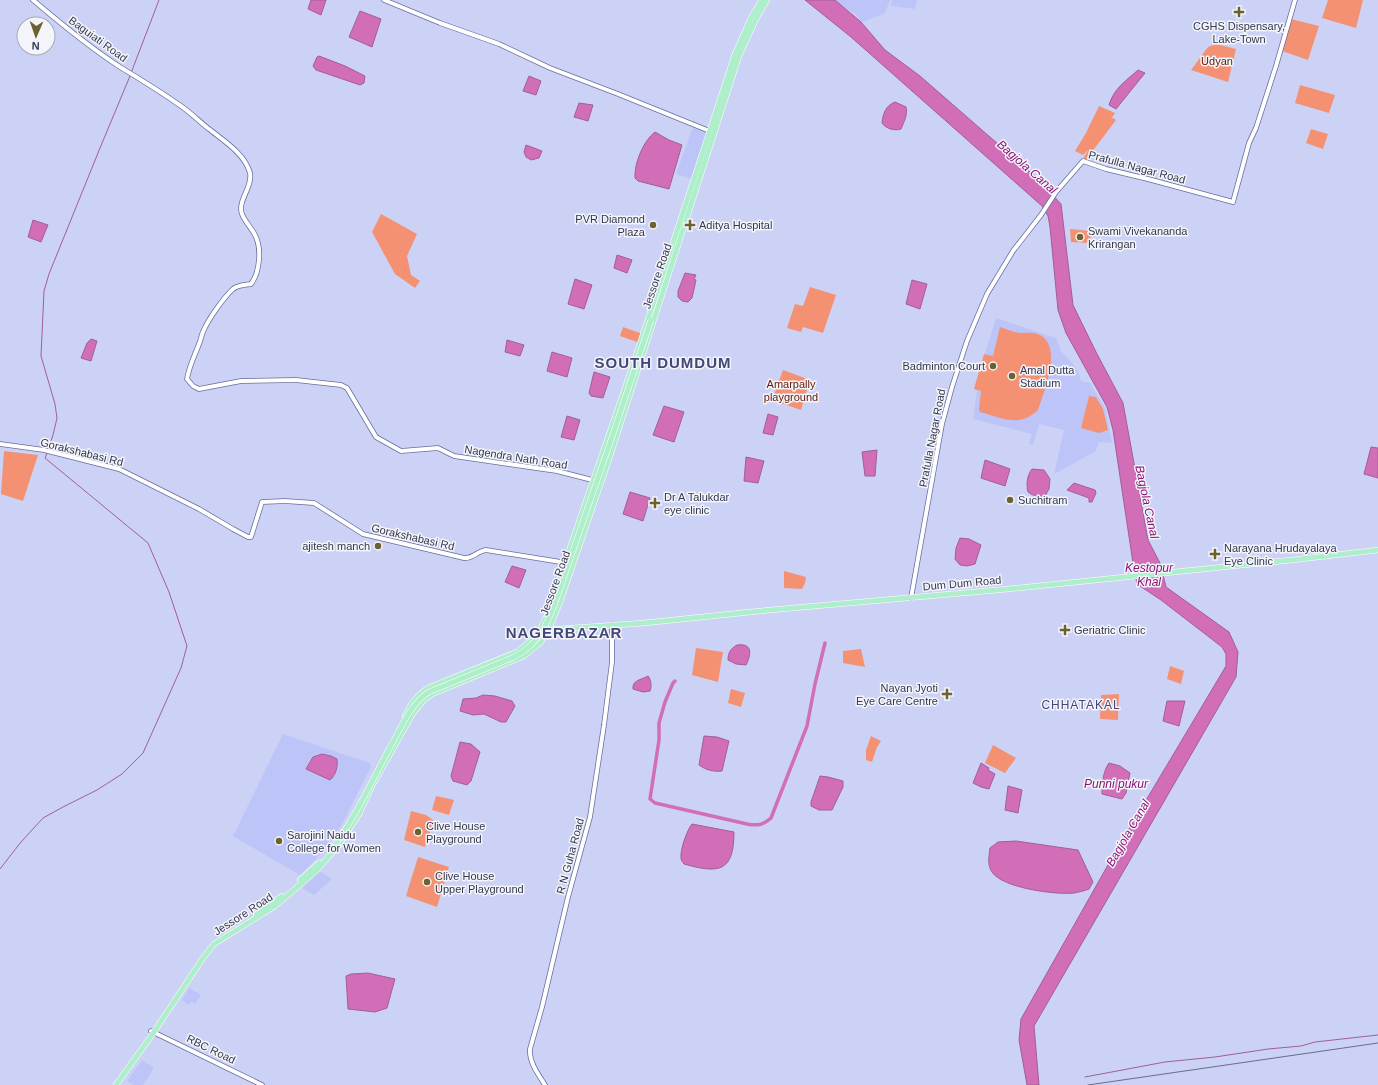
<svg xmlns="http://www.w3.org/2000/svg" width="1378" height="1085" viewBox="0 0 1378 1085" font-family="Arial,sans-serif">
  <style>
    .built { fill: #bdc5f8 }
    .green { fill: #f59173 }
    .water { fill: #d16eb7; stroke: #a25e98 }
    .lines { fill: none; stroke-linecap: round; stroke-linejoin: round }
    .stream { stroke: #a25e98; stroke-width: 1 }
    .canal { stroke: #d16eb7; stroke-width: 3.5 }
    .tertiary-casing { stroke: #676da0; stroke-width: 5.5 }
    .primary-casing { stroke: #fff; stroke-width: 6 }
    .tertiary { stroke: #fff; stroke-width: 4 }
    .primary { stroke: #afeecb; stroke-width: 5 }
    .rail { stroke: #686d88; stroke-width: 1 }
    .primary-bridge-casing { stroke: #fff; stroke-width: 6; stroke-linecap: butt }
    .primary-bridge { stroke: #afeecb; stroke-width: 5 }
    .poi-dot { fill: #6c622f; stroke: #f4f5fb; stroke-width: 1.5 }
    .labels { text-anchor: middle; stroke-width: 3; stroke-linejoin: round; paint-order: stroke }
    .poi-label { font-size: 11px; fill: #34384f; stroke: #f4f5fb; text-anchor: start }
    .street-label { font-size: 11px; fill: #34384f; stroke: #f4f5fb }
    .park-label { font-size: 11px; fill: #621900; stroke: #f4f5fb }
    .water-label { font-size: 12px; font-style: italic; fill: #8c1275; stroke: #f4f5fb }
    .neighbourhood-label { font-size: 12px; letter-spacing: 1px; fill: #424777; stroke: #f4f5fb }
    .district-label { font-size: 15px; font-weight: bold; letter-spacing: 1px; fill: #424777; stroke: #f4f5fb }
  </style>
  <rect width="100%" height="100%" fill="#ccd2f5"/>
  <g class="built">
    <path d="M 833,0 L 890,0 L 885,13 L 862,22 L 855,14 Z"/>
    <path d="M 892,0 L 917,0 L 915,9 L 891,6 Z"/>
    <path d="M 693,127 L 708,133 L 692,179 L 676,174 Z"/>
    <path d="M 996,318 L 1056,338 L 1061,351 L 1073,364 L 1079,374 L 1081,381 L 1090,383 L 1105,408 L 1112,443 L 1099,442 L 1096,451 L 1054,474 L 1064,430 L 1039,424 L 1033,445 L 1029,444 L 1032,434 L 973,419 L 977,390 L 974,389 Z"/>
    <path d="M 283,734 L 370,763 L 371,767 L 341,826 L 316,859 L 300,875 L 233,836 Z"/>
    <path d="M 319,871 L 332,879 L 314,895 L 302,888 Z"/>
    <path d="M 189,988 L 201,995 L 195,1004 L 191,1002 L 189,1005 L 182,1000 Z"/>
    <path d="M 142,1060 L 154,1068 L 143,1085 L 133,1085 L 127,1081 Z"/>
  </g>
  <g class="green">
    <path d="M 1328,0 L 1363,0 L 1356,28 L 1322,18 Z"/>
    <path d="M 1291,19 L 1319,26 L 1308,60 L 1282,51 Z"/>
    <path d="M 1216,44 L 1236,49 L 1228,82 L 1191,70 L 1208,47 Z"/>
    <path d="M 1300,85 L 1335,95 L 1329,113 L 1295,103 Z"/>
    <path d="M 1099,106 L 1115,113 L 1111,119 L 1113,118 L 1116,120 L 1085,161 L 1084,157 L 1089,149 L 1083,155 L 1075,151 L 1086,133 Z"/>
    <path d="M 1311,129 L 1328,134 L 1323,149 L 1306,143 Z"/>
    <path d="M 381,214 L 417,234 L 407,256 L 411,275 L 420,281 L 415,288 L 395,274 L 372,232 Z"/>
    <path d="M 1070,229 L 1091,231 L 1090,243 L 1071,242 Z"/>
    <path d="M 810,287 L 836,295 L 823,333 L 803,327 L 801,332 L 787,328 L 795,304 L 803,306 Z"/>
    <path d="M 623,327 L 643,334 L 640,343 L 620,336 Z"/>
    <path d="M 1000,327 C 1007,329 1015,333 1021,333 C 1028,333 1033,332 1040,335 C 1063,347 1044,392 1038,410 C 1019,428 1002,418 980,412 L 979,409 L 981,391 L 974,389 L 984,354 L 993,356 Z"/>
    <path d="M 783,370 L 810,380 L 801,410 L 772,400 Z"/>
    <path d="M 1089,396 L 1096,397 L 1103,409 L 1108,430 L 1099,433 L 1081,428 Z"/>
    <path d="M 4,451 L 38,455 L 23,501 L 1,494 Z"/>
    <path d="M 784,571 L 806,577 L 805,583 L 802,589 L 784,588 Z"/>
    <path d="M 696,648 L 723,652 L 718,682 L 692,675 Z"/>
    <path d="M 861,649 L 865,667 L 843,663 L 843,651 Z"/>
    <path d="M 1170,666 L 1184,671 L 1181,684 L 1167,679 Z"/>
    <path d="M 731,689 L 745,693 L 741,707 L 728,703 Z"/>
    <path d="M 1119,694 L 1118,720 L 1100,719 L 1101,695 Z"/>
    <path d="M 871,736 L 881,741 L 877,747 L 872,762 L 866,760 L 866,750 Z"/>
    <path d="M 993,745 L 1016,758 L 1005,773 L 985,763 Z"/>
    <path d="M 436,796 L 454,800 L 449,815 L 432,810 Z"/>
    <path d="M 411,811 L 426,815 L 433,820 L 433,824 L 425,847 L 404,840 Z"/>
    <path d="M 418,857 L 449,867 L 437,907 L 406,896 Z"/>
  </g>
  <g class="water">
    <path d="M 311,0 L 326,0 L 321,15 L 308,9 Z"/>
    <path d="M 805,0 L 835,0 L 861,22 L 885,50 L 920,76 L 1037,178 L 1061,204 L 1073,305 L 1096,352 L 1123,403 L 1148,540 L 1160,563 L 1166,587 L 1229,632 L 1238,652 L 1236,677 L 1034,1026 L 1039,1085 L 1027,1085 L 1019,1040 L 1021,1019 L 1117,849 L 1226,666 L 1226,654 L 1222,647 L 1161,600 L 1137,584 L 1133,563 L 1113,430 L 1107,407 L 1066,333 L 1058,310 L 1050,227 L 1048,216 L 1042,206 L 851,37 Z"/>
    <path d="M 360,11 L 381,19 L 372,47 L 349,37 Z"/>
    <path d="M 319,56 L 345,66 L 365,76 L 364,83 L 360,85 L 316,70 L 313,66 L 317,57 Z"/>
    <path d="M 1138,70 L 1145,73 L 1116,109 L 1109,105 C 1114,88 1126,81 1138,70 Z"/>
    <path d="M 529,76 L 541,81 L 536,95 L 523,91 Z"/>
    <path d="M 895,102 L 906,107 C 908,114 904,122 901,129 C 895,131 886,129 882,123 C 883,114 885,106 895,102 Z"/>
    <path d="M 579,103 L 593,105 L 588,121 L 574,117 Z"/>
    <path d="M 655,132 L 669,140 L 682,145 L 669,189 L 638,181 L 635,178 C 634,164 643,141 655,132 Z"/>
    <path d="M 526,145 L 542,151 L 539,158 L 531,160 L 526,157 L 524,152 Z"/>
    <path d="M 33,220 L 48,225 L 41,242 L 28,237 Z"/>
    <path d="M 617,255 L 632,260 L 627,273 L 614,268 Z"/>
    <path d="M 685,273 L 696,275 L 694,279 L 696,280 L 692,298 L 688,302 L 682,301 L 678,297 L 678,291 Z"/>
    <path d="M 575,279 L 592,285 L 584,309 L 568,304 Z"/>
    <path d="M 912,280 L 927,284 L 920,309 L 906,304 Z"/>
    <path d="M 91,339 L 97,341 L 91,361 L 81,358 L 87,343 Z"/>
    <path d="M 507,340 L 524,345 L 520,356 L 505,352 Z"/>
    <path d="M 552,352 L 572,358 L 567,377 L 547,371 Z"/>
    <path d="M 594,372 L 610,377 L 603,398 L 591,396 L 589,393 Z"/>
    <path d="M 664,406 L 684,412 L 674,442 L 653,435 Z"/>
    <path d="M 768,414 L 778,417 L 773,435 L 763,433 Z"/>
    <path d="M 567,416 L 580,420 L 574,440 L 561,437 Z"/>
    <path d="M 1371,447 L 1378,448 L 1378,478 L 1364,474 Z"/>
    <path d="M 877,450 L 875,476 L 865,476 L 862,452 Z"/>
    <path d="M 746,457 L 764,461 L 758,483 L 744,481 Z"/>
    <path d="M 985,460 L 1010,469 L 1005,486 L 981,478 Z"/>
    <path d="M 1032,469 L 1044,470 L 1050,479 L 1049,489 L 1045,496 C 1038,497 1033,496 1028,492 C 1026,485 1027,475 1032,469 Z"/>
    <path d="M 1074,483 L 1095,490 L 1096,493 L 1092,502 L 1089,502 L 1089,498 C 1082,495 1074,493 1067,490 Z"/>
    <path d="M 630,492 L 650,498 L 643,521 L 623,514 Z"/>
    <path d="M 960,538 L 969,539 L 981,545 L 975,564 L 967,566 L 960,565 L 955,559 L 956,548 Z"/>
    <path d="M 512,566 L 526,570 L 519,588 L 505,582 Z"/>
    <path d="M 737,645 C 752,643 752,653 746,665 L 736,664 L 728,660 C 728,653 730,649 737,645 Z"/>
    <path d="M 648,676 C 651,679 652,687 650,691 L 643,692 L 633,689 C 632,680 641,680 648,676 Z"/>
    <path d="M 483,695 L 495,696 L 512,701 L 515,706 L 506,722 L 501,722 L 484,714 L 473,715 L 460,711 L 463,699 L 476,698 Z"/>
    <path d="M 1167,701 L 1185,701 L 1179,726 L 1163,721 Z"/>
    <path d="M 704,736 L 717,737 L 729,741 L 722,771 C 713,772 706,770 699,765 Z"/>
    <path d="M 460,742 L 471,744 L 480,752 L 471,781 L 467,785 L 453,781 L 451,776 Z"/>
    <path d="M 322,754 L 331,756 L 337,759 C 338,766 336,775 330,780 L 306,769 L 313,757 Z"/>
    <path d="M 981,763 L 989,768 L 988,770 L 995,774 L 989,789 L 981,787 L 973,783 Z"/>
    <path d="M 1109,763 L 1120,766 L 1130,773 L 1126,793 L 1122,799 L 1102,794 C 1102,784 1103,771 1109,763 Z"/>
    <path d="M 820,776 L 828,777 L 843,781 L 843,787 L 832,810 L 819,810 L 811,806 L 811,802 Z"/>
    <path d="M 1008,786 L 1022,790 L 1018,813 L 1005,810 Z"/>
    <path d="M 692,824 L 734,832 C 734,872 719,874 684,864 C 683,862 681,861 681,858 C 680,850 687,830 692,824 Z"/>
    <path d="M 1016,841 L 1078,850 L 1093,882 L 1089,889 C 1084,891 1079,892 1074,893 C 1056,895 1002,888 992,872 C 987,865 989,857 990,848 L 998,842 Z"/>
    <path d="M 368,973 L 395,979 L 387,1008 L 375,1012 L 348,1009 L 346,976 L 351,974 Z"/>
  </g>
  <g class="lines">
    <g class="stream">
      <path d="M 131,73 L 159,0"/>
      <path d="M 48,450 L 53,435 L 57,418 L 55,404 L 41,356 L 44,291 L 49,274 L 100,148 L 130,76"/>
      <path d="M 0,869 L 21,842 L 43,818 L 63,807 L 97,790 L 122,774 L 143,753 L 181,668 L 187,646 L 169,592 L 148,543 L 45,458 L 47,453"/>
      <path d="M 1085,1077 L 1165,1062 L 1215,1057 L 1268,1049 L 1301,1046 L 1315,1042 L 1378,1035"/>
    </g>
    <path class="canal" d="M 675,681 L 673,683 L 665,702 L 659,723 L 659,740 L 650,799 L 655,803 L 747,824 C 758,826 763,825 771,818 L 807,726 L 815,684 L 825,643"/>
    <defs>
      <g id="tertiary">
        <path d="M 33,0 C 60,23 89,47 120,67 C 140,79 161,92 181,106 C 191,113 200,122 209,129 C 224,141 245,154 250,173 C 253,187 237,201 242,214 C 245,222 251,227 255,235 C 262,248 260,272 251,284 C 245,285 238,285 233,289 C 224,297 207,321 203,332 C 201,336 201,340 199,344 C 195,355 189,366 187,379 L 193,386 L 199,389 L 241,381 L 296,380 L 341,385 L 347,388 L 376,437 L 401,451 L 438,448 L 454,456 L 557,471 L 596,481"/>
        <path d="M 384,0 L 440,23 L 499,44 L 550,68 L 618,94 L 712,132"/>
        <path d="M 0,444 L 44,450 L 119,469 L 199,509 L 233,529 L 248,537 L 251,537 L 262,502 L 285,501 L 314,503 L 363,534 L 464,558 C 473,559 477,551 486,550 L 567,563"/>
        <path d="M 911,598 L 942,424 L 952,387 L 967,341 L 987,294 L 1013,251 L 1041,215 L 1056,192 L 1083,161 L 1106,169 L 1148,179 L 1233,202 L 1249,143 L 1256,128 L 1276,66 L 1295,0"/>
        <path d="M 151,1031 L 262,1085"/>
        <path d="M 545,1085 C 538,1074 529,1062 530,1049 L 542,1007 L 568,897 L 590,817 L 604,725 L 612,662 L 612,625"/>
      </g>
      <g id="primary">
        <path d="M 546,630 L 644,623 L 760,611 L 1008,589 L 1292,560 L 1378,550"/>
        <path d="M 405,716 C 411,704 416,696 428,688 L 517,652 L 533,639 L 541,628 L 547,615 L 633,365 L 735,54 L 752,16 L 762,0"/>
        <path d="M 300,880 L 319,863"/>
        <path d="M 256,914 L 282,896"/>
        <path d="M 116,1085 L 154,1032 L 203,958 L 214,944 L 275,906 L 316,871 L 338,846 L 359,814 L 372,786 L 413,713 L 424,700 L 432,694 L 524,656 L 541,642 L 548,631 L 560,602 L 609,459 L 739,56 L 756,19 L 767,0"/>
      </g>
    </defs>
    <use href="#tertiary" class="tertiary-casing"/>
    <use href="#primary" class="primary-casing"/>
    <use href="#tertiary" class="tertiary"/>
    <use href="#primary" class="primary"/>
    <path class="rail" d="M 1088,1085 L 1378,1043"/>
    <defs>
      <path id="primary-bridge" d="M 333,848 C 355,817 371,783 389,749 C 400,730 410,704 429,692 L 512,658 L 524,651 L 532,644 L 543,631 L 554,606 L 613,434 L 651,320"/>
    </defs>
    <use href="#primary-bridge" class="primary-bridge-casing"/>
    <use href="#primary-bridge" class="primary-bridge"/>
  </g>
  <g class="poi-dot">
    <path d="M1237 6h4v4h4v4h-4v4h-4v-4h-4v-4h4z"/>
    <circle cx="653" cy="225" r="4"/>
    <path d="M688 219h4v4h4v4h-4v4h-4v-4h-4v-4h4z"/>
    <circle cx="1080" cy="237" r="4"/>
    <circle cx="993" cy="366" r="4"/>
    <circle cx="1012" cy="376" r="4"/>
    <circle cx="1010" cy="500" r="4"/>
    <path d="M653 497h4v4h4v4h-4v4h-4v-4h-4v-4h4z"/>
    <circle cx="378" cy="546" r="4"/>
    <path d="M1213 548h4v4h4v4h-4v4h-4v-4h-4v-4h4z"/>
    <path d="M1063 624h4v4h4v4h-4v4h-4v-4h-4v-4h4z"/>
    <path d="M945 688h4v4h4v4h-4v4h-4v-4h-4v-4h4z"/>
    <circle cx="418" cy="832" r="4"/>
    <circle cx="279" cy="841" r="4"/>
    <circle cx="427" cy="882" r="4"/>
  </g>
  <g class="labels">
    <g class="poi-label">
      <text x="1239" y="30" text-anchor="middle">CGHS Dispensary,<tspan x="1239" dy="13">Lake-Town</tspan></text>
      <text x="645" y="223" text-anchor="end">PVR Diamond<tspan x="645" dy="13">Plaza</tspan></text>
      <text x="699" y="229">Aditya Hospital</text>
      <text x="1088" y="235">Swami Vivekananda<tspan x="1088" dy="13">Krirangan</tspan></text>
      <text x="985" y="370" text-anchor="end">Badminton Court</text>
      <text x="1020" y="374">Amal Dutta<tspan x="1020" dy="13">Stadium</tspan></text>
      <text x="664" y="501">Dr A Talukdar<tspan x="664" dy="13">eye clinic</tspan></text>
      <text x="1018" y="504">Suchitram</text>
      <text x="370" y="550" text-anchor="end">ajitesh manch</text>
      <text x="1224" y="552">Narayana Hrudayalaya<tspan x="1224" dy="13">Eye Clinic</tspan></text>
      <text x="1074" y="634">Geriatric Clinic</text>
      <text x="938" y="692" text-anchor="end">Nayan Jyoti<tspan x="938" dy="13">Eye Care Centre</tspan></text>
      <text x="426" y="830">Clive House<tspan x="426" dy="13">Playground</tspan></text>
      <text x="287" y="839">Sarojini Naidu<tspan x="287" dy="13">College for Women</tspan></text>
      <text x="435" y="880">Clive House<tspan x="435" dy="13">Upper Playground</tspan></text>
    </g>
    <g class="street-label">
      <text transform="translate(98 39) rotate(36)" y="4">Baguiati Road</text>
      <text transform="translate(1137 167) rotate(15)" y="4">Prafulla Nagar Road</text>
      <text transform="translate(657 276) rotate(-71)" y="4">Jessore Road</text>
      <text transform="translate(932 438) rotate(-79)" y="4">Prafulla Nagar Road</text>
      <text transform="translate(82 452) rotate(14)" y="4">Gorakshabasi Rd</text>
      <text transform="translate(516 457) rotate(9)" y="4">Nagendra Nath Road</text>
      <text transform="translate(413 537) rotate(13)" y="4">Gorakshabasi Rd</text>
      <text transform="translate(555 583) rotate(-70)" y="4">Jessore Road</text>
      <text transform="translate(962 583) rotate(-5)" y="4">Dum Dum Road</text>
      <text transform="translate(570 856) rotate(-75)" y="4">R N Guha Road</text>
      <text transform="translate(243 914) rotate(-33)" y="4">Jessore Road</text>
      <text transform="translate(211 1049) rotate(26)" y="4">RBC Road</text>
    </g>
    <g class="park-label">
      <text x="1217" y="65">Udyan</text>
      <text x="791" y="388">Amarpally<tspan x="791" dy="13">playground</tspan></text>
    </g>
    <g class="water-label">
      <text transform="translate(1027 167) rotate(41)" y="4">Bagjola Canal</text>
      <text transform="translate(1147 502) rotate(78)" y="4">Bagjola Canal</text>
      <text x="1149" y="572">Kestopur<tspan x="1149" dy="14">Khal</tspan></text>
      <text x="1116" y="788">Punni pukur</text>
      <text transform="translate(1128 833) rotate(-60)" y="4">Bagjola Canal</text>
    </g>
    <g class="neighbourhood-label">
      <text x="1081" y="709">CHHATAKAL</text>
    </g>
    <g class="district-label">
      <text x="663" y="368">SOUTH DUMDUM</text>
      <text x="564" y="638">NAGERBAZAR</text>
    </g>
  </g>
  <g transform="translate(36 36) rotate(182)"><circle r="19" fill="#f4f5fb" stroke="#a7a9b6"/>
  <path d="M0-3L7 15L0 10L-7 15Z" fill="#6c622f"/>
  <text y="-6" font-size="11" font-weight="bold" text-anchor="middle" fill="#34384f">N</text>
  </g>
</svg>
